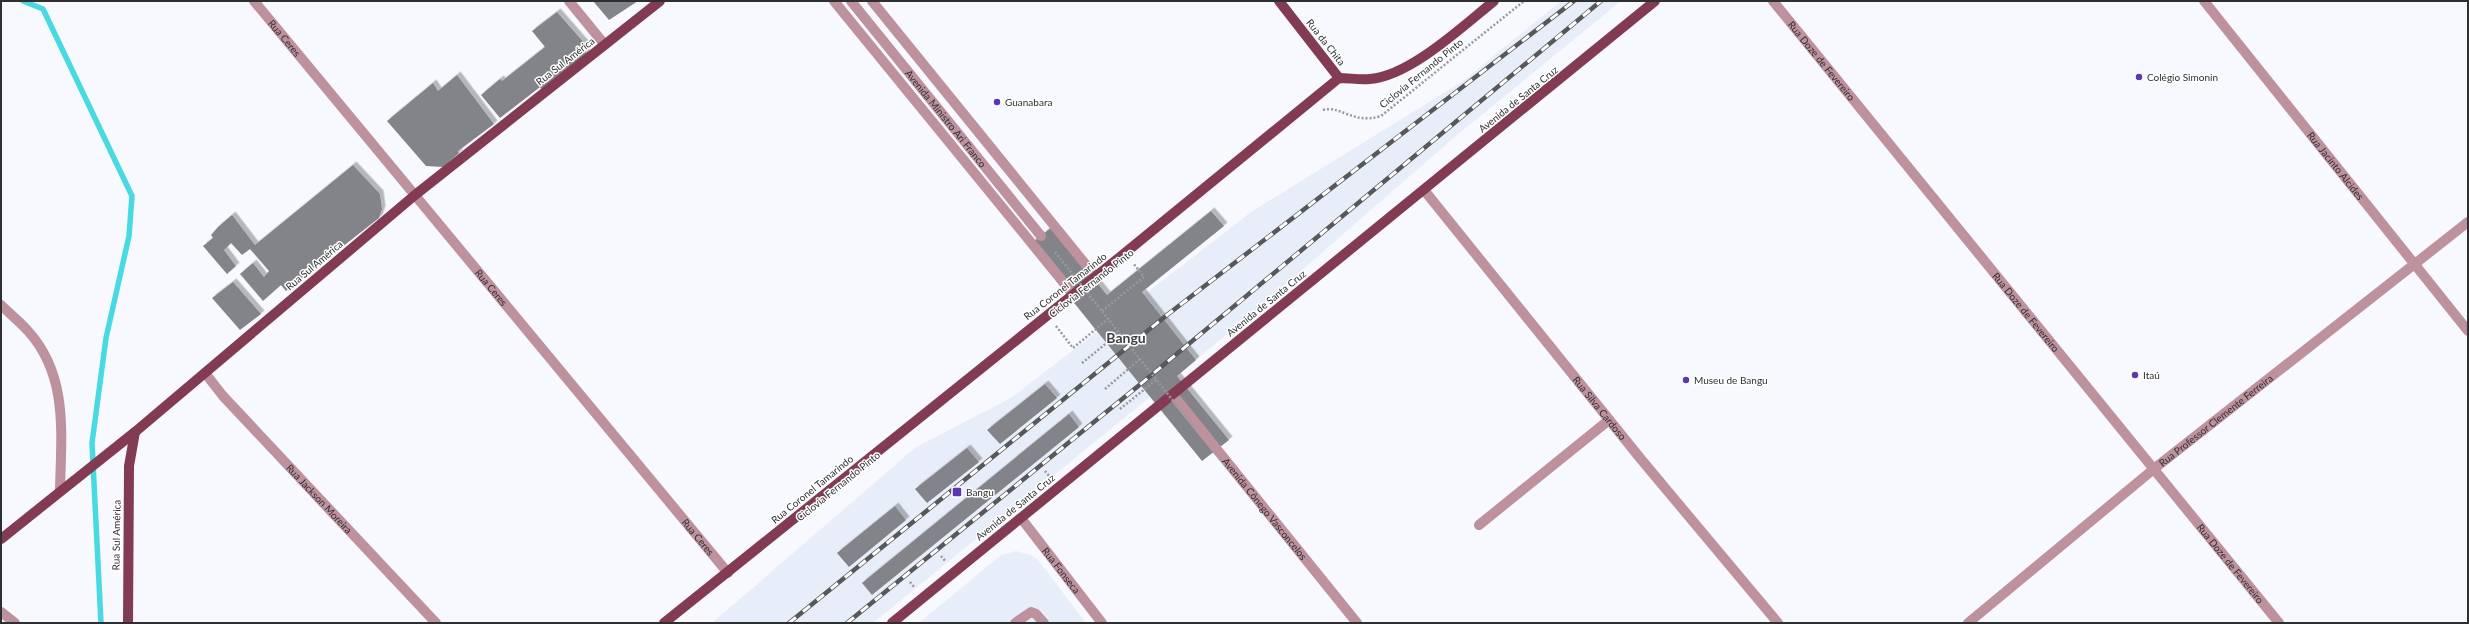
<svg xmlns="http://www.w3.org/2000/svg" width="2469" height="624" viewBox="0 0 2469 624" font-family="Lato,sans-serif">
  <style>
    .built { fill: #e8edfa }
    .lines { fill: none; stroke-linecap: round; stroke-linejoin: round }
    .stream { stroke: #48d9e2; stroke-width: 5.5 }
    .building { fill: #828489; filter: url(#shadow) }
    .path { stroke: #98999d; stroke-width: 2.5; stroke-dasharray: 2 2; stroke-linecap: butt }
    .minor { stroke: #bd929e; stroke-width: 10 }
    .major { stroke: #833b54; stroke-width: 10 }
    .rail-casing { stroke: #57585b; stroke-width: 4.5 }
    .rail { stroke: #fff; stroke-width: 3; stroke-dasharray: 9; stroke-linecap: butt }
    .path-bridge { stroke: #98999d; stroke-width: 2.5; stroke-dasharray: 2 2; stroke-linecap: butt }
    .poi-dot { fill: #5d37af; stroke: #fff; stroke-width: 1.5 }
    .labels { text-anchor: middle; stroke-width: 3; stroke-linejoin: round; paint-order: stroke }
    .street-label { font-size: 10px; fill: #2e2f31; stroke: #fff }
    .poi-label { font-size: 10px; fill: #2e2f31; stroke: #fff; text-anchor: start }
    .district-label { font-size: 14px; font-weight: bold; fill: #3c3e43; stroke: #fff }
  </style>
  <defs>
    <filter id="shadow"><feDropShadow dx="3.5" dy="-3.5" stdDeviation="0" flood-color="#0004"/></filter>
  </defs>
  <rect width="100%" height="100%" fill="#f7f9ff"/>
  <g class="built">
    <path d="M 1561,1 L 1621,1 L 1451,140 L 1254,312 L 873,623 L 712,623 L 916,447 L 1011,398 L 1251,212 L 1463,81 Z"/>
    <path d="M 1016,551 L 1031,555 L 1038,560 L 1086,623 L 919,623 L 1001,555 Z"/>
  </g>
  <g class="lines">
    <path class="stream" d="M 23,1 L 43,9 L 132,196 L 129,236 L 106,338 L 92,443 L 101,623"/>
  </g>
  <g class="building">
    <path d="M 593,1 L 638,1 L 609,20 Z"/>
    <path d="M 557,12 L 586,45 L 586,55 L 542,90 L 540,87 L 500,118 L 481,95 L 500,79 L 502,81 L 545,47 L 532,31 Z"/>
    <path d="M 457,75 L 494,124 L 458,151 L 459,153 L 443,167 L 426,166 L 387,121 L 433,83 L 438,91 Z"/>
    <path d="M 353,165 L 380,194 L 382,209 L 379,218 L 286,291 L 281,285 L 263,301 L 240,274 L 253,263 L 264,277 L 269,271 L 250,249 L 242,255 L 231,243 L 224,250 L 236,266 L 227,274 L 203,246 L 213,238 L 211,235 L 218,227 L 232,215 L 255,245 Z"/>
    <path d="M 1211,211 L 1224,226 L 1142,292 L 1196,360 L 1177,376 L 1229,440 L 1202,461 L 1028,246 L 1052,227 L 1107,295 Z"/>
    <path d="M 233,282 L 261,314 L 240,330 L 212,298 Z"/>
    <path d="M 1045,384 L 1057,398 L 1000,444 L 987,430 Z"/>
    <path d="M 1069,414 L 1079,427 L 872,595 L 862,583 Z"/>
    <path d="M 967,448 L 979,462 L 927,503 L 915,489 Z"/>
    <path d="M 895,506 L 906,520 L 849,567 L 837,553 Z"/>
  </g>
  <g class="lines">
    <g class="path">
      <path d="M 1323,110 C 1341,105 1353,125 1381,116 L 1524,1"/>
      <path d="M 1102,311 L 1144,277 L 1133,263"/>
      <path d="M 1056,326 L 1073,348 L 1108,319"/>
      <path d="M 1082,363 L 1119,333"/>
      <path d="M 1105,389 L 1140,359"/>
      <path d="M 1120,409 L 1156,380"/>
      <path d="M 1045,471 L 1050,477"/>
      <path d="M 941,556 L 946,562"/>
      <path d="M 910,582 L 914,587"/>
    </g>
    <g class="minor">
      <path id="s1" d="M 254,1 L 728,573"/>
      <path d="M 569,1 L 605,45"/>
      <path d="M 834,1 L 1073,294"/>
      <path id="s2" d="M 851,1 L 1041,236"/>
      <path d="M 872,1 L 1095,276"/>
      <path id="s3" d="M 1773,1 L 2279,623"/>
      <path id="s4" d="M 2204,1 L 2468,331"/>
      <path id="s5" d="M 1424,190 L 1640,458 L 1778,623"/>
      <path d="M 1,305 C 10,314 20,322 28,331 C 69,376 61,435 60,491"/>
      <path id="s6" d="M 205,373 L 223,396 L 436,623"/>
      <path id="s7" d="M 1173,395 L 1357,623"/>
      <path id="s8" d="M 1021,518 L 1102,623"/>
      <path d="M 1479,525 L 1609,420"/>
      <path d="M 1,612 L 15,623"/>
      <path d="M 1015,623 L 1031,612 L 1036,614 L 1044,623"/>
      <path id="s9" d="M 1968,623 L 2155,468 L 2468,222"/>
    </g>
    <g class="major">
      <path d="M 1279,1 L 1339,78"/>
      <path d="M 1,539 L 135,432 L 415,195 L 660,1"/>
      <path d="M 128,623 L 129,466 L 135,432"/>
      <path d="M 664,623 L 1125,253 L 1339,78 C 1349,78 1360,80 1370,79 C 1410,76 1463,26 1494,1"/>
      <path d="M 892,623 L 1655,1"/>
    </g>
    <defs>
      <g id="rail">
        <path d="M 789,623 L 1167,315 L 1574,1"/>
        <path d="M 847,623 L 1137,387 L 1601,1"/>
      </g>
    </defs>
    <use href="#rail" class="rail-casing"/>
    <use href="#rail" class="rail"/>
    <path class="path-bridge" d="M 1055,252 L 1197,431"/>
  </g>
  <g class="poi-dot">
    <circle cx="2139" cy="77" r="4"/>
    <circle cx="997" cy="102" r="4"/>
    <circle cx="2135" cy="375" r="4"/>
    <circle cx="1686" cy="380" r="4"/>
    <rect x="952" y="487" width="10" height="10" rx="2"/>
  </g>
  <g class="labels">
    <g class="street-label">
      <text dy="4" stroke="none"><textPath href="#s1" startOffset="48">Rua Ceres</textPath></text>
      <text transform="translate(1326 42) rotate(52)" y="4">Rua da Chita</text>
      <text dy="4" stroke="none"><textPath href="#s3" startOffset="77">Rua Doze de Fevereiro</textPath></text>
      <text transform="translate(565 61) rotate(-38)" y="4">Rua Sul América</text>
      <text transform="translate(1421 73) rotate(-39)" y="4">Ciclovia Fernando Pinto</text>
      <text transform="translate(1518 99) rotate(-39)" y="4">Avenida de Santa Cruz</text>
      <text dy="4" stroke="none"><textPath href="#s2" startOffset="151">Avenida Ministro Ari Franco</textPath></text>
      <text dy="4" stroke="none"><textPath href="#s4" startOffset="211">Rua Jacinto Alcides</textPath></text>
      <text transform="translate(314 265) rotate(-40)" y="4">Rua Sul América</text>
      <text transform="translate(1091 283) rotate(-38)" y="4">Ciclovia Fernando Pinto</text>
      <text transform="translate(1065 286) rotate(-38)" y="4">Rua Coronel Tamarindo</text>
      <text dy="4" stroke="none"><textPath href="#s1" startOffset="372">Rua Ceres</textPath></text>
      <text transform="translate(1266 303) rotate(-39)" y="4">Avenida de Santa Cruz</text>
      <text dy="4" stroke="none"><textPath href="#s3" startOffset="401">Rua Doze de Fevereiro</textPath></text>
      <text dy="4" stroke="none"><textPath href="#s5" startOffset="280">Rua Silva Cardoso</textPath></text>
      <text dy="4" stroke="none"><textPath href="#s9" startOffset="320">Rua Professor Clemente Ferreira</textPath></text>
      <text transform="translate(838 486) rotate(-39)" y="4">Ciclovia Fernando Pinto</text>
      <text transform="translate(812 489) rotate(-39)" y="4">Rua Coronel Tamarindo</text>
      <text dy="4" stroke="none"><textPath href="#s6" startOffset="170">Rua Jackson Moreira</textPath></text>
      <text transform="translate(1015 507) rotate(-39)" y="4">Avenida de Santa Cruz</text>
      <text dy="4" stroke="none"><textPath href="#s7" startOffset="146">Avenida Cônego Vasconcelos</textPath></text>
      <text transform="translate(116 535) rotate(-89)" y="4">Rua Sul América</text>
      <text dy="4" stroke="none"><textPath href="#s1" startOffset="696">Rua Ceres</textPath></text>
      <text dy="4" stroke="none"><textPath href="#s3" startOffset="725">Rua Doze de Fevereiro</textPath></text>
      <text dy="4" stroke="none"><textPath href="#s8" startOffset="66">Rua Fonseca</textPath></text>
    </g>
    <g class="poi-label">
      <text x="2147" y="81">Colégio Simonin</text>
      <text x="1005" y="106">Guanabara</text>
      <text x="2143" y="379">Itaú</text>
      <text x="1694" y="384">Museu de Bangu</text>
      <text x="966" y="496">Bangu</text>
    </g>
    <g class="district-label">
      <text x="1126" y="343">Bangu</text>
    </g>
  </g>
  <rect width="2469" height="624" fill="none" stroke="#2e2f31" stroke-width="4"/>
</svg>
